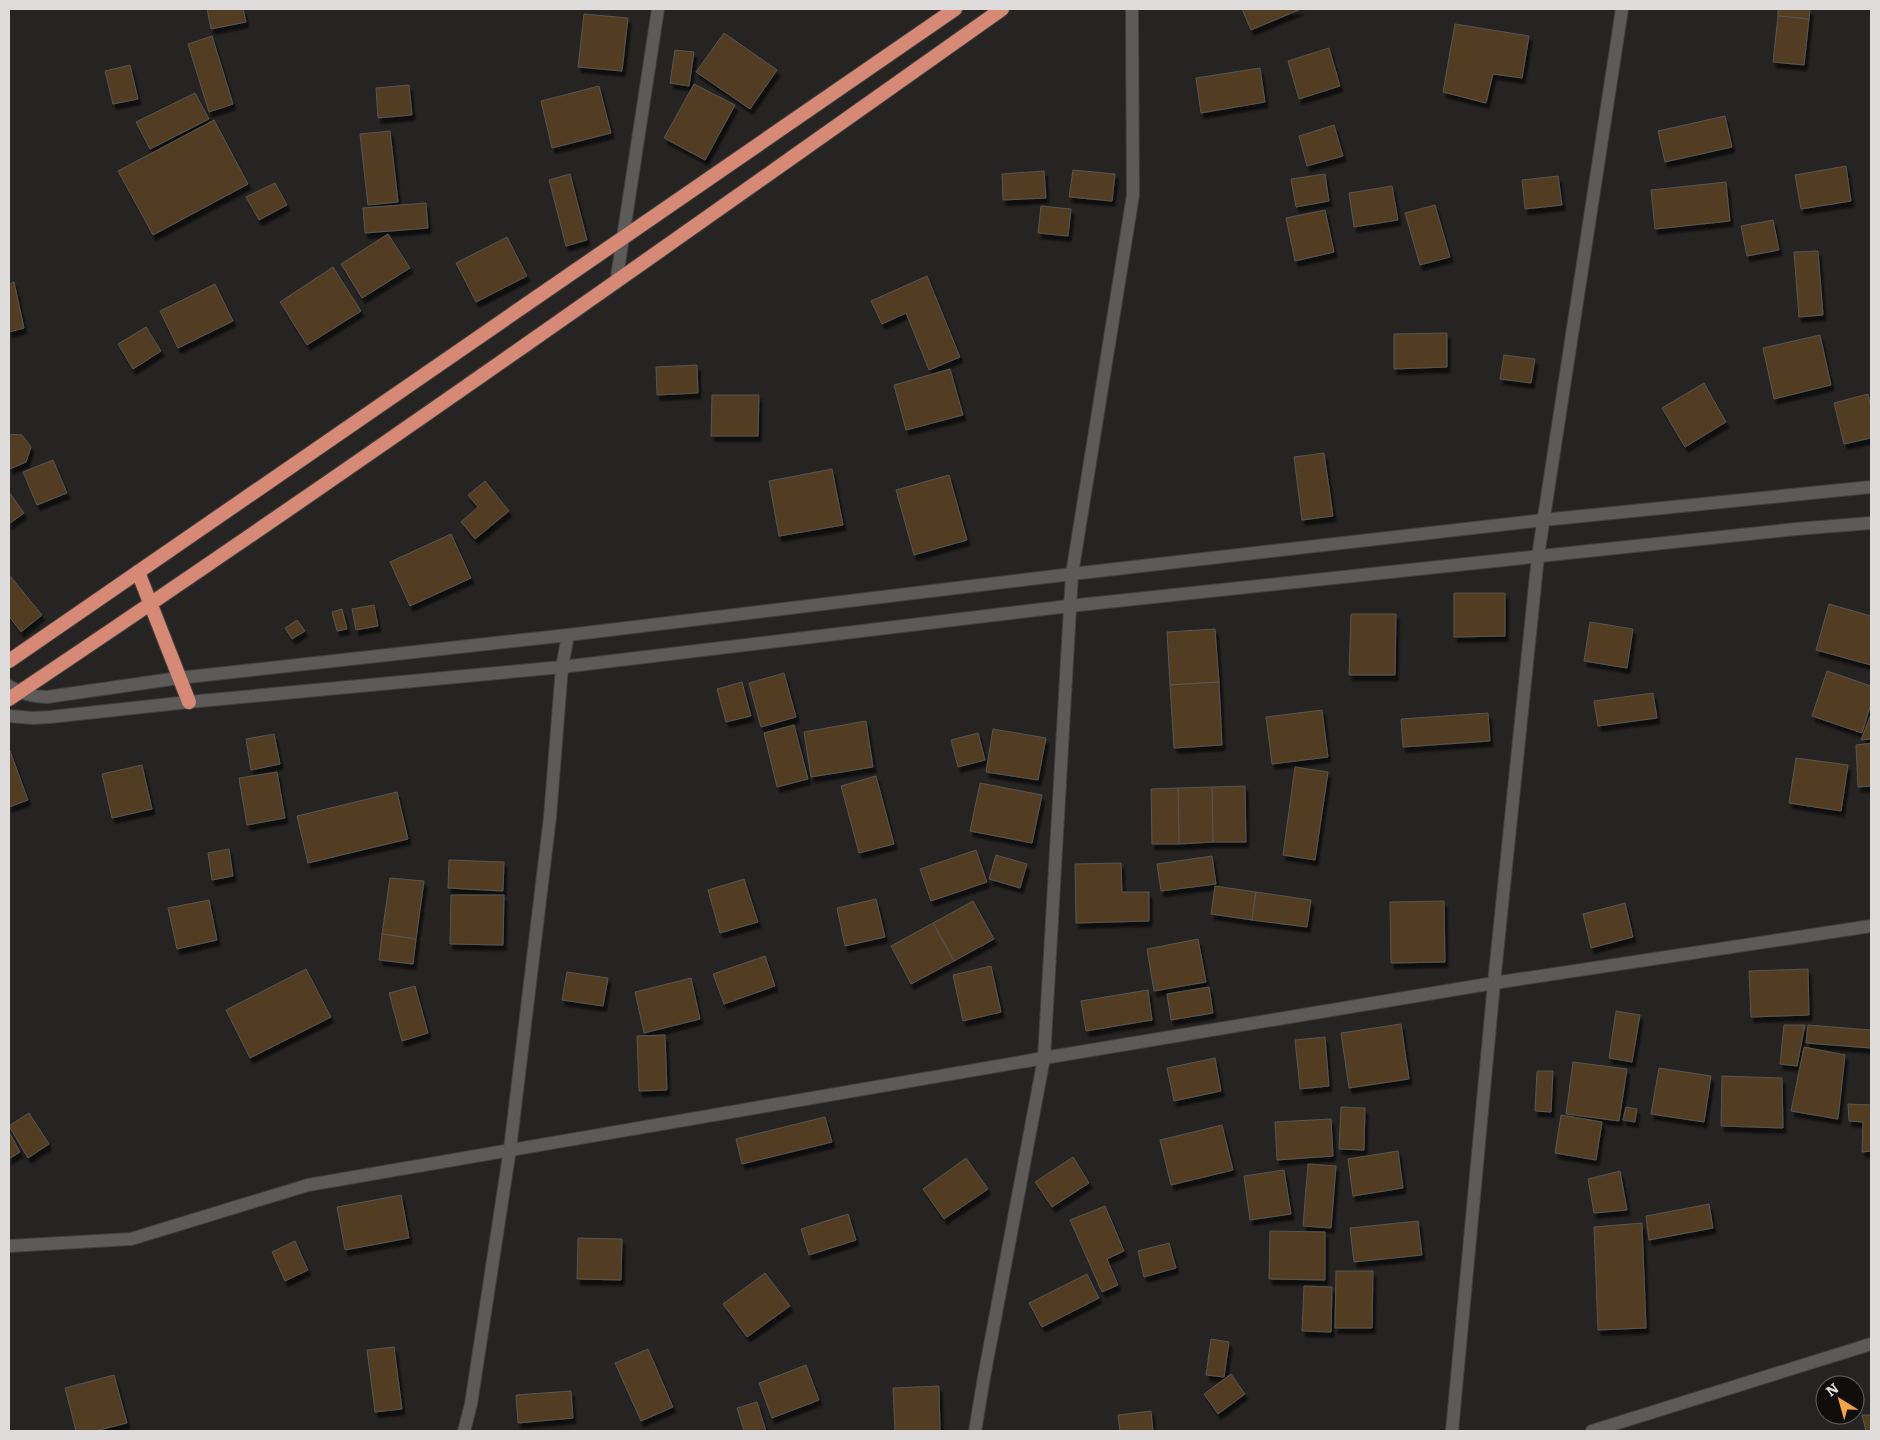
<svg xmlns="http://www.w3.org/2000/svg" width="1880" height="1440" viewBox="0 0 1880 1440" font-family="Literata,serif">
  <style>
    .building { fill: #533e21; stroke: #575553; filter: url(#shadow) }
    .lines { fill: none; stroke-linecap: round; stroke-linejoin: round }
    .minor-casing { stroke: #41403e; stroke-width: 14 }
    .secondary-casing { stroke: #41403e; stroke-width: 14 }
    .trunk-casing { stroke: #41403e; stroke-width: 16 }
    .minor { stroke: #5d5b59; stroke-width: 12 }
    .secondary { stroke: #5d5b59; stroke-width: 12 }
    .trunk { stroke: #d68a76; stroke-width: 14 }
  </style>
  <defs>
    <filter id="shadow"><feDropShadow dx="3" dy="5.5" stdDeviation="1" flood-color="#0009"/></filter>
  </defs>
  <rect width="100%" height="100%" fill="#262423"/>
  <g class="building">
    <path d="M 207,9 L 243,9 L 246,22 L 211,29 Z"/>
    <path d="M 1242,9 L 1301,9 L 1251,30 Z"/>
    <path d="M 1778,9 L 1810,9 L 1809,19 L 1778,16 Z"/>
    <path d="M 584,14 L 628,18 L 622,71 L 578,67 Z"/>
    <path d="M 1778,16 L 1809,19 L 1804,65 L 1773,62 Z"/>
    <path d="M 1455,24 L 1529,36 L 1522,78 L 1493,74 L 1486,103 L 1443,92 Z"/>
    <path d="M 724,33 L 777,70 L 750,109 L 696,72 Z"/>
    <path d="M 212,36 L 233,104 L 209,112 L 188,44 Z"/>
    <path d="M 1329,48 L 1340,86 L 1299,99 L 1288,61 Z"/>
    <path d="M 675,50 L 694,52 L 689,86 L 670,83 Z"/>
    <path d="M 130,65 L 138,99 L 113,104 L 105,71 Z"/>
    <path d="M 1260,68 L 1265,102 L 1201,113 L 1196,78 Z"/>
    <path d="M 694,84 L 735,105 L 705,160 L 664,138 Z"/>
    <path d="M 409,85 L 412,115 L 378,118 L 376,88 Z"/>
    <path d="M 599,86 L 611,133 L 552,148 L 541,101 Z"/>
    <path d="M 195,93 L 209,119 L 150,149 L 136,122 Z"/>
    <path d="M 1725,116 L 1732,147 L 1665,162 L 1658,131 Z"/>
    <path d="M 214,120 L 248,184 L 153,235 L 118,171 Z"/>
    <path d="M 1334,125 L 1343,156 L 1307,166 L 1299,136 Z"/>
    <path d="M 390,131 L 398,202 L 368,205 L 360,134 Z"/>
    <path d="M 1846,166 L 1851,201 L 1801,209 L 1795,175 Z"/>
    <path d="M 1073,170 L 1115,174 L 1112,201 L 1069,197 Z"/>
    <path d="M 1044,171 L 1046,198 L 1003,200 L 1002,174 Z"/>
    <path d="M 570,174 L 587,240 L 566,246 L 549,180 Z"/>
    <path d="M 1325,174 L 1329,201 L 1296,207 L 1291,179 Z"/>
    <path d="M 1558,176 L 1562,205 L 1525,209 L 1522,180 Z"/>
    <path d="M 1726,182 L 1730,221 L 1655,229 L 1651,190 Z"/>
    <path d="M 275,183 L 287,205 L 259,220 L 246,197 Z"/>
    <path d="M 1392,186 L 1398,220 L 1354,227 L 1349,193 Z"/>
    <path d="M 426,203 L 428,228 L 365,233 L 363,208 Z"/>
    <path d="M 1435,205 L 1450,257 L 1420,265 L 1405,213 Z"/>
    <path d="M 1041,206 L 1071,209 L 1068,236 L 1038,233 Z"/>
    <path d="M 1325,210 L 1334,252 L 1295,261 L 1286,218 Z"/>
    <path d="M 1773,220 L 1779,250 L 1747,256 L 1741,226 Z"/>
    <path d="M 388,234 L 410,268 L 362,298 L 341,264 Z"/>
    <path d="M 507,237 L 527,276 L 476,302 L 456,263 Z"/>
    <path d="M 1818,251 L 1823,315 L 1799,317 L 1794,252 Z"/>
    <path d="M 333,267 L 361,311 L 307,345 L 280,302 Z"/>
    <path d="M 927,276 L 960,357 L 929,370 L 906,313 L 882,324 L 871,301 Z"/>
    <path d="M 14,282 L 24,328 L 9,332 L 9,284 Z"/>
    <path d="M 215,284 L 233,321 L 178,348 L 160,311 Z"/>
    <path d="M 146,327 L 161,351 L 133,369 L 118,344 Z"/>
    <path d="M 1447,333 L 1447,367 L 1394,369 L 1394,334 Z"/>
    <path d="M 1820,335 L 1831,385 L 1774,399 L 1763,348 Z"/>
    <path d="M 1504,355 L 1535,359 L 1531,383 L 1500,379 Z"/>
    <path d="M 697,365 L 698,393 L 657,395 L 656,367 Z"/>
    <path d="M 950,369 L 963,415 L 906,430 L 894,385 Z"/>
    <path d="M 1704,383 L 1726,422 L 1685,447 L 1662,408 Z"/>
    <path d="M 1868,394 L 1871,409 L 1871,438 L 1844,444 L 1834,403 Z"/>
    <path d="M 712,395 L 759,395 L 758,436 L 711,436 Z"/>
    <path d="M 9,434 L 22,435 L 31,447 L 26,462 L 10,469 Z"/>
    <path d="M 1324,453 L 1333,516 L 1302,520 L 1294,457 Z"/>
    <path d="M 53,460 L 67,493 L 37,505 L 23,472 Z"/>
    <path d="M 832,469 L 843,525 L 779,536 L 769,481 Z"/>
    <path d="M 949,475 L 967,540 L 914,555 L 896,490 Z"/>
    <path d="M 485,481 L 509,511 L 475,539 L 461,522 L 478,507 L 468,495 Z"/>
    <path d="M 9,492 L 24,513 L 9,524 Z"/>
    <path d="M 451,534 L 471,578 L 410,606 L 390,562 Z"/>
    <path d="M 10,576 L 42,615 L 21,632 L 9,616 L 9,577 Z"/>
    <path d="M 1454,593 L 1505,593 L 1505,636 L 1454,637 Z"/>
    <path d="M 1829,604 L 1871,616 L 1871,665 L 1816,650 Z"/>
    <path d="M 374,605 L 378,626 L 356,630 L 352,609 Z"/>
    <path d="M 342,609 L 347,629 L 337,631 L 332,612 Z"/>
    <path d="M 1351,614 L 1396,614 L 1395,675 L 1349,675 Z"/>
    <path d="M 297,620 L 305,631 L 292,639 L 285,628 Z"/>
    <path d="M 1590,622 L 1633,629 L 1627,668 L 1584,661 Z"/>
    <path d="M 1215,629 L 1219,682 L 1170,685 L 1167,632 Z"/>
    <path d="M 1827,671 L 1871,686 L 1871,704 L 1862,733 L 1812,716 Z"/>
    <path d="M 784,673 L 796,717 L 761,727 L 749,683 Z"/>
    <path d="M 742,682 L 751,716 L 726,722 L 717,689 Z"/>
    <path d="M 1219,682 L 1222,745 L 1174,748 L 1170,685 Z"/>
    <path d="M 1653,693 L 1657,718 L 1598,726 L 1594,701 Z"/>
    <path d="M 1322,710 L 1328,757 L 1272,764 L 1266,717 Z"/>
    <path d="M 1488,713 L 1490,741 L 1403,747 L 1401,719 Z"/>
    <path d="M 1871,714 L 1871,739 L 1861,740 Z"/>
    <path d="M 866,721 L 873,767 L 811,777 L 804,732 Z"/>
    <path d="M 794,725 L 808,779 L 777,787 L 764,733 Z"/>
    <path d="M 993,729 L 1046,738 L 1038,780 L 986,772 Z"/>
    <path d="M 978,733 L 985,760 L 958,767 L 951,740 Z"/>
    <path d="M 274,734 L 280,764 L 251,770 L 246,739 Z"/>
    <path d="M 1871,743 L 1871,786 L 1858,787 L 1856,745 Z"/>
    <path d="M 10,751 L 28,800 L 9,807 L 9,752 Z"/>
    <path d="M 1796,758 L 1848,765 L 1841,811 L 1789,803 Z"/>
    <path d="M 142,765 L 152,809 L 112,818 L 102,774 Z"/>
    <path d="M 1295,767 L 1328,772 L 1315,860 L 1283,855 Z"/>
    <path d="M 277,772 L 285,818 L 247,825 L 239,778 Z"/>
    <path d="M 876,776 L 894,844 L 859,853 L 841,786 Z"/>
    <path d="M 980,783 L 1042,795 L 1032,843 L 970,831 Z"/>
    <path d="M 1245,786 L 1246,842 L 1213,842 L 1212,787 Z"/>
    <path d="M 1212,787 L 1213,842 L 1179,844 L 1178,788 Z"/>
    <path d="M 1178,788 L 1179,844 L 1152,844 L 1151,789 Z"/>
    <path d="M 397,792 L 408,839 L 308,863 L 297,816 Z"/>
    <path d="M 229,849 L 233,876 L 212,880 L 208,853 Z"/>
    <path d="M 976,850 L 987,882 L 931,901 L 920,869 Z"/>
    <path d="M 996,855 L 1027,864 L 1020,888 L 989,879 Z"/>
    <path d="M 1212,856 L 1216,884 L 1161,891 L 1157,864 Z"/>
    <path d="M 449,860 L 504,862 L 503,891 L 448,888 Z"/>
    <path d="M 1121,863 L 1122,892 L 1149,892 L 1149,921 L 1076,923 L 1075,864 Z"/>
    <path d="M 390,878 L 424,881 L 416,939 L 382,934 Z"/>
    <path d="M 744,879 L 758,922 L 720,933 L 708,890 Z"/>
    <path d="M 1215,886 L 1256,892 L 1252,920 L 1211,914 Z"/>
    <path d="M 1256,892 L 1311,900 L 1307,927 L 1252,920 Z"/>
    <path d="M 451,895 L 504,895 L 503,945 L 450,944 Z"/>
    <path d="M 876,899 L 885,937 L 845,946 L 837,908 Z"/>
    <path d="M 209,900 L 217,940 L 177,949 L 168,908 Z"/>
    <path d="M 973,901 L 994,939 L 954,961 L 933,923 Z"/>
    <path d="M 1444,901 L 1445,962 L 1391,963 L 1390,902 Z"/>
    <path d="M 1625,903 L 1633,937 L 1591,948 L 1583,914 Z"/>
    <path d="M 933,923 L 954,961 L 911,984 L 891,946 Z"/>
    <path d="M 382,934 L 416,939 L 413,964 L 379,960 Z"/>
    <path d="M 1198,939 L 1206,982 L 1154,991 L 1147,949 Z"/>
    <path d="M 765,956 L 775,986 L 724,1004 L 713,974 Z"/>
    <path d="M 991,966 L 1001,1012 L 963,1021 L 953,975 Z"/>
    <path d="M 306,969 L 331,1017 L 250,1058 L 226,1010 Z"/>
    <path d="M 1808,969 L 1809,1015 L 1751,1017 L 1749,971 Z"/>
    <path d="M 567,972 L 608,978 L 603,1006 L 562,1000 Z"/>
    <path d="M 691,978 L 700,1019 L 644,1033 L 635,992 Z"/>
    <path d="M 415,986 L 428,1033 L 402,1041 L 389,993 Z"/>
    <path d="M 1209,987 L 1213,1013 L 1171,1020 L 1167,994 Z"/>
    <path d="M 1148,990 L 1152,1020 L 1086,1031 L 1081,1001 Z"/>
    <path d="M 1616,1011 L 1640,1015 L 1632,1062 L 1609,1058 Z"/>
    <path d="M 1401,1024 L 1409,1079 L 1349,1088 L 1341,1033 Z"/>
    <path d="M 1784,1025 L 1805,1025 L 1797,1066 L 1780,1064 Z"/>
    <path d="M 1808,1025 L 1871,1030 L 1871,1048 L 1806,1043 Z"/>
    <path d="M 665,1035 L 667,1090 L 639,1091 L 637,1036 Z"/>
    <path d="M 1325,1037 L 1329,1086 L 1300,1089 L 1295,1040 Z"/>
    <path d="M 1804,1047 L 1845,1055 L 1838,1119 L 1791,1111 Z"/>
    <path d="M 1215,1058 L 1221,1091 L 1174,1101 L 1167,1068 Z"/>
    <path d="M 1573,1062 L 1627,1069 L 1619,1121 L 1566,1114 Z"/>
    <path d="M 1659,1068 L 1711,1076 L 1704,1122 L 1651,1114 Z"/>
    <path d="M 1537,1071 L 1553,1071 L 1551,1112 L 1535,1111 Z"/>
    <path d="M 1722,1076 L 1782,1078 L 1783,1128 L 1721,1126 Z"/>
    <path d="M 1848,1104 L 1871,1105 L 1871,1151 L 1862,1152 L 1863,1122 L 1849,1121 Z"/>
    <path d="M 1341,1107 L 1365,1108 L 1364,1150 L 1339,1149 Z"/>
    <path d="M 1626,1107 L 1637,1109 L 1635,1122 L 1623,1120 Z"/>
    <path d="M 29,1113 L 49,1144 L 28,1158 L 9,1126 Z"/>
    <path d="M 1561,1115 L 1602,1122 L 1596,1160 L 1555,1153 Z"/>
    <path d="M 825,1117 L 832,1142 L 742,1164 L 736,1139 Z"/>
    <path d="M 1331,1119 L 1333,1156 L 1277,1160 L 1275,1122 Z"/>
    <path d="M 1222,1125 L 1233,1170 L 1171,1185 L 1160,1140 Z"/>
    <path d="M 9,1132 L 20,1152 L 9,1159 Z"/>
    <path d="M 1398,1151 L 1403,1188 L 1353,1196 L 1348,1159 Z"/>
    <path d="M 1073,1157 L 1089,1183 L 1052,1207 L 1035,1182 Z"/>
    <path d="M 966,1158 L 988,1189 L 944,1219 L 923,1189 Z"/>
    <path d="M 1308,1164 L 1336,1166 L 1331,1228 L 1303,1226 Z"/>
    <path d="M 1284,1170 L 1291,1214 L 1250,1220 L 1244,1176 Z"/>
    <path d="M 1620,1171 L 1627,1210 L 1594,1213 L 1588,1179 Z"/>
    <path d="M 401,1195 L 409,1238 L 345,1250 L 337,1207 Z"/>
    <path d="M 1709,1204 L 1713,1228 L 1649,1240 L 1646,1216 Z"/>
    <path d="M 1105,1206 L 1124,1251 L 1107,1259 L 1118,1285 L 1102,1292 L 1070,1220 Z"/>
    <path d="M 848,1214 L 856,1240 L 809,1255 L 801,1229 Z"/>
    <path d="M 1418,1221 L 1422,1255 L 1354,1262 L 1350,1228 Z"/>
    <path d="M 1642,1223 L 1646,1328 L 1598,1330 L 1594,1227 Z"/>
    <path d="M 1270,1231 L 1325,1232 L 1325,1280 L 1269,1279 Z"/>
    <path d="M 578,1238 L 622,1239 L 621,1280 L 577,1279 Z"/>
    <path d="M 295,1241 L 308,1270 L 285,1281 L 272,1252 Z"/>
    <path d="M 1169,1243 L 1176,1268 L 1144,1277 L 1138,1251 Z"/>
    <path d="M 1336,1271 L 1373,1271 L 1372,1328 L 1335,1328 Z"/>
    <path d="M 765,1273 L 790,1306 L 747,1337 L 723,1304 Z"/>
    <path d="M 1087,1274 L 1099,1298 L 1042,1327 L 1029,1303 Z"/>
    <path d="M 1304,1286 L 1332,1287 L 1331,1332 L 1302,1331 Z"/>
    <path d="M 1211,1339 L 1229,1342 L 1224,1377 L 1206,1375 Z"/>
    <path d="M 394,1347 L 402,1409 L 375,1412 L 367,1350 Z"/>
    <path d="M 648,1349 L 673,1407 L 641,1421 L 615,1363 Z"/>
    <path d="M 806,1365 L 819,1400 L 772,1418 L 759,1383 Z"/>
    <path d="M 1231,1374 L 1245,1394 L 1218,1414 L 1204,1394 Z"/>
    <path d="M 114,1375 L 127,1423 L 95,1431 L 76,1431 L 65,1388 Z"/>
    <path d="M 939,1386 L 940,1431 L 895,1431 L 893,1388 Z"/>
    <path d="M 571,1391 L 573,1418 L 518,1423 L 516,1395 Z"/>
    <path d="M 757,1402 L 766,1431 L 744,1431 L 737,1408 Z"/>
    <path d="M 1151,1411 L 1153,1431 L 1120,1431 L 1118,1415 Z"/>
    <path d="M 1862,1415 L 1871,1415 L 1871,1431 L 1866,1431 Z"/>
  </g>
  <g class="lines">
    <defs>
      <g id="minor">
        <path d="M 616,283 L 658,9"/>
        <path d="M 9,1246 L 131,1239 L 308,1185 L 1044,1058 L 1494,983 L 1871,926"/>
        <path d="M 464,1431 L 471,1404 L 510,1149 L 550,817 L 562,667 L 568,635"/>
        <path d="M 975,1431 L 984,1377 L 1044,1058 L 1072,574 L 1133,195 L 1132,9"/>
        <path d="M 1452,1431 L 1494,983 L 1538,556 L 1622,9"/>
        <path d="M 1592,1431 L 1871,1344"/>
      </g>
      <g id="secondary">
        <path d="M 9,686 C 21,694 32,697 47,697 L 179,678 L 568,635 L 1072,574 L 1543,520 L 1871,487"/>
        <path d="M 9,716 L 33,718 L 50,717 L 189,702 L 562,667 L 1069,606 L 1796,529 L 1871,523"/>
      </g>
      <g id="trunk">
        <path d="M 138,572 L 189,702"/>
        <path d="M 9,661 L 955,9"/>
        <path d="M 9,699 C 344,475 673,242 1002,9"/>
      </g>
    </defs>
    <use href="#minor" class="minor-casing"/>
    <use href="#secondary" class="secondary-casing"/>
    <use href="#trunk" class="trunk-casing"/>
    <use href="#minor" class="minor"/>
    <use href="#secondary" class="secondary"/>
    <use href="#trunk" class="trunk"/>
  </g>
  <rect width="1880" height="1440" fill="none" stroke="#dfdddc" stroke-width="20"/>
  <g transform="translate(1840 1400) rotate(323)"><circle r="24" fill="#0f0e0d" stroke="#626160"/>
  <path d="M0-4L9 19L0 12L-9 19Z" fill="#f3a442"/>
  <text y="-8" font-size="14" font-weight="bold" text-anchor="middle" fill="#dfdddc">N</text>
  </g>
</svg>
